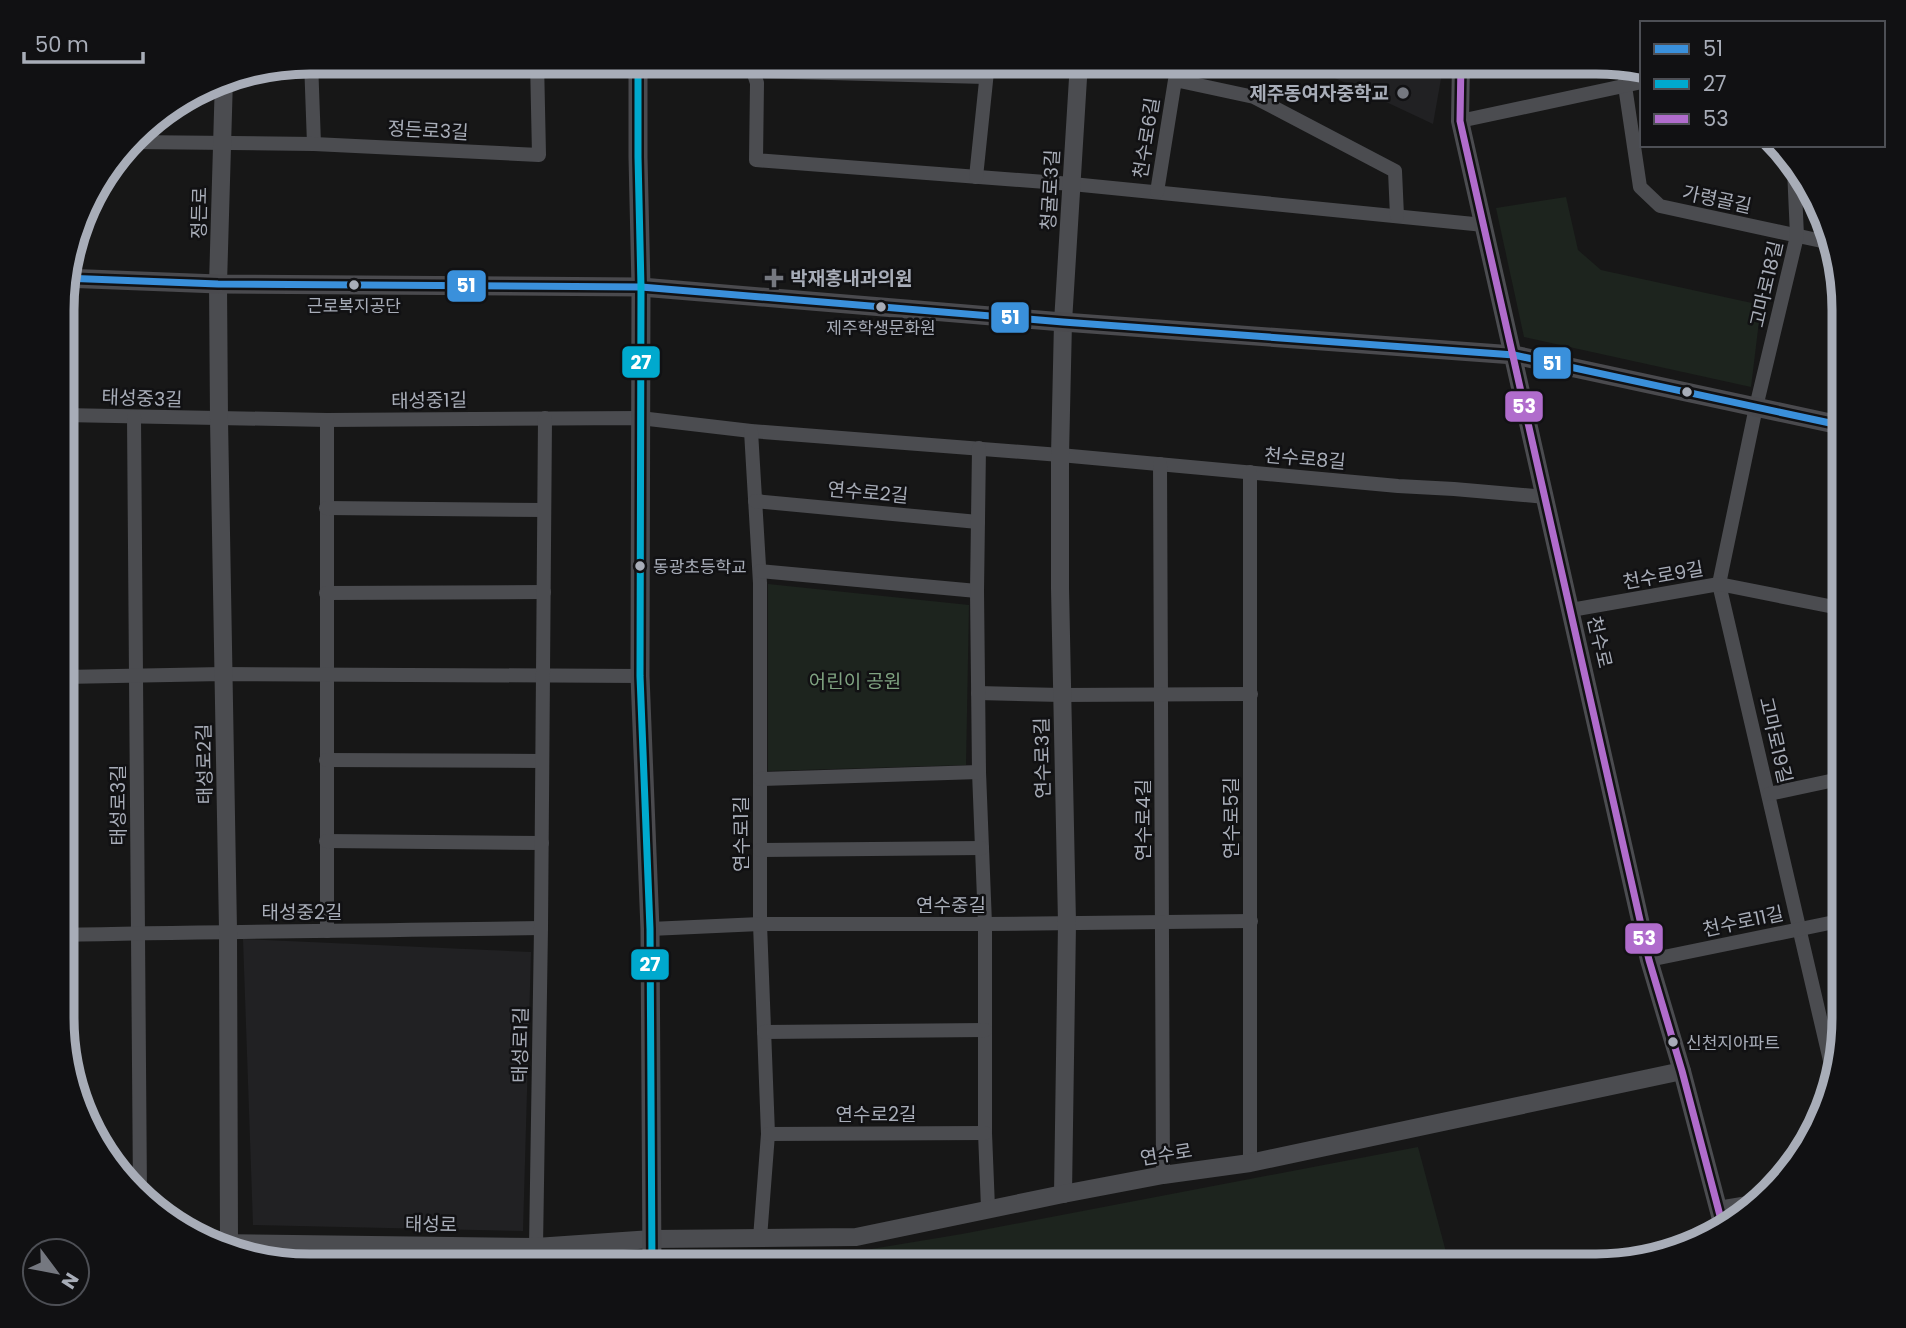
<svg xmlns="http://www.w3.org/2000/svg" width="1906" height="1328" viewBox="0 0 1906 1328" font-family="Poppins,'Noto Sans KR',sans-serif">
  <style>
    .built { fill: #212123 }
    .green { fill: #1d241e }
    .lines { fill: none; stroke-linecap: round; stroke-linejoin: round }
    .minor { stroke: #4b4c50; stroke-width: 14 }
    .tertiary { stroke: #4b4c50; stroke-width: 18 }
    .secondary { stroke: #4a4a4e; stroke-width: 19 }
    .bus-1-casing { stroke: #111113; stroke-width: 12 }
    .bus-2-casing { stroke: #111113; stroke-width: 12 }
    .bus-3-casing { stroke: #111113; stroke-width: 12 }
    .bus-1 { stroke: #3a90db; stroke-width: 7 }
    .bus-2 { stroke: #00a9ce; stroke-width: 7 }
    .bus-3 { stroke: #b06ccc; stroke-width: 7 }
    .poi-dot { fill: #757880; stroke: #111113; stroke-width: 2.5 }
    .bus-dot { fill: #a8adb8; stroke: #111113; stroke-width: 2.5 }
    .labels { text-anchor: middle; stroke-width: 5; stroke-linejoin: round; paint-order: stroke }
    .bus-label { font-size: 17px; fill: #a8adb8; stroke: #111113 }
    .poi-label { font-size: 19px; font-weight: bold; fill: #a8adb8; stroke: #111113; text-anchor: end }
    .street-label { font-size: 19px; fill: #a8adb8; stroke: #111113 }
    .park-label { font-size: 19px; fill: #7fa381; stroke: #111113 }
    .rim { fill: none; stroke: #a8adb8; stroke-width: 9 }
    .line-badge { stroke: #111113; stroke-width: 2.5 }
    .badge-label { font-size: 19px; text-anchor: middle; font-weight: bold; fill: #fff }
  </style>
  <rect width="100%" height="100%" fill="#171717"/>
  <g class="built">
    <path d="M 1301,62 L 1444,62 L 1433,124 Z"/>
    <path d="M 243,939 L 531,952 L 523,1231 L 253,1225 Z"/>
  </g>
  <g class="green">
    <path d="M 1566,197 L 1578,250 L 1601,270 L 1761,305 L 1751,387 L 1524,337 L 1496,208 Z"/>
    <path d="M 768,584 L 969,605 L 966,765 L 768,771 Z"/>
    <path d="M 1844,987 L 1844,1034 L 1842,1045 L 1828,990 Z"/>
    <path d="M 1418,1147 L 1450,1267 L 698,1266 L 708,1259 L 805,1260 L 962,1234 Z"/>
  </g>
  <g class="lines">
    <g class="minor">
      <path d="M 311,61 L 314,144"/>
      <path d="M 754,61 L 753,71 L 757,83 L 756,160 L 1072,184 L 1484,225"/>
      <path d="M 311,63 L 402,61"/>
      <path d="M 1626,65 L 1625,86 L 1640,187 L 1660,206 L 1831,243"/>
      <path d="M 753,71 L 986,77"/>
      <path d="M 1460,121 L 1642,82"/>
      <path d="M 131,142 L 314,144 L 539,155 L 537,61"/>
      <path d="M 1794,169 L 1797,236 L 1756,407 L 1719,584 L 1835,1082"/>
      <path d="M 976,177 L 988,62"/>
      <path d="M 1157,192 L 1175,80 L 1254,97 L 1395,171 L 1397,216"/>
      <path d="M 63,415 L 327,420 L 640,418 L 751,431 L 1060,455 L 1398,486 L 1454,489 L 1546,497"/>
      <path d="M 134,417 L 140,1194"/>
      <path d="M 327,420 L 327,931"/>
      <path d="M 751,431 L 760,583 L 760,924 L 768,1134 L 760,1238"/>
      <path d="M 1160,464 L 1163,1175"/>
      <path d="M 755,501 L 978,522"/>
      <path d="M 326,508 L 544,510"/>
      <path d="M 760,571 L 977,591"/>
      <path d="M 326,593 L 544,592"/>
      <path d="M 1571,610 L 1719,584 L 1844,609"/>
      <path d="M 63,677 L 223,674 L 640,676"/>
      <path d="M 978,693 L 1062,695 L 1251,694"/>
      <path d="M 326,760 L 542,761"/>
      <path d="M 979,772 L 985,924 L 985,1133 L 988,1208"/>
      <path d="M 760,779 L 979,772 L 977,591 L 979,448"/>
      <path d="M 1769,794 L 1844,778"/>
      <path d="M 326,841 L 542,843"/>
      <path d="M 760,850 L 982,848"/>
      <path d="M 650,929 L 760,924 L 985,924 L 1251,921"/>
      <path d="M 63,935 C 223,931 382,931 541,928"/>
      <path d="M 1649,960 L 1844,920"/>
      <path d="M 764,1032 L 985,1030"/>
      <path d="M 768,1134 L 985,1133"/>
      <path d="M 1250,1163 L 1250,472"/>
      <path d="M 1718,1208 L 1754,1202"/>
      <path d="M 536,1247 L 541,928 L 545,418"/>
    </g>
    <g class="tertiary">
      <path d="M 1461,62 L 1460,121 L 1649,960 L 1682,1071 L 1723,1227"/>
      <path d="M 224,78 L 218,284 L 219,419 L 228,930 L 229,1242"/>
      <path d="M 1063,1194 L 1067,923 L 1060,588 L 1060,455 L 1063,322 L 1079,62"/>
      <path d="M 210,1243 L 536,1247 L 652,1239 L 856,1237 L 1063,1194 L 1163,1175 L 1250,1163 L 1682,1071"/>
    </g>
    <g class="secondary">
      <path d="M 638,61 L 638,157 L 641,287 L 640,676 L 650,929 L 652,1266"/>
      <path d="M 63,278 L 218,284 L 641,287 L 1063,322 L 1514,355 L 1844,426"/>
    </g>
    <defs>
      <path id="bus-1" d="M 63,278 L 218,284 L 641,287 L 1063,322 L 1514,355 L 1844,426"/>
      <path id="bus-2" d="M 638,61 L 638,157 L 641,287 L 640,676 L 650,929 L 652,1266"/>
      <path id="bus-3" d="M 1461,62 L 1460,121 L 1649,960 L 1682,1071 L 1723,1227"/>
    </defs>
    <use href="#bus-1" class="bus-1-casing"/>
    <use href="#bus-2" class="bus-2-casing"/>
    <use href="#bus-3" class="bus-3-casing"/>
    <use href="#bus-1" class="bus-1"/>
    <use href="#bus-2" class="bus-2"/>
    <use href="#bus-3" class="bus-3"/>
  </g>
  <g class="poi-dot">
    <circle cx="1403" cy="93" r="7"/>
    <path d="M770.5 267.5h7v7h7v7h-7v7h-7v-7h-7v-7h7z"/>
  </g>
  <g class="bus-dot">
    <circle cx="354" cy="285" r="6"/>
    <circle cx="881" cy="307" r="6"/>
    <circle cx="1687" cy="392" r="6"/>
    <circle cx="640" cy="566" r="6"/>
    <circle cx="1673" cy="1042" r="6"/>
  </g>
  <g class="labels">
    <g class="bus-label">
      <text x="354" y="312">근로복지공단</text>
      <text x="881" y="334">제주학생문화원</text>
      <text x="653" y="573" text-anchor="start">동광초등학교</text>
      <text x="1686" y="1049" text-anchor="start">신천지아파트</text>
    </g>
    <g class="poi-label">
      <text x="1389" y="100">제주동여자중학교</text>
      <text x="790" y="285" text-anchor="start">박재홍내과의원</text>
    </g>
    <g class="street-label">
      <text transform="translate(428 130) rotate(3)" y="7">정든로3길</text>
      <text transform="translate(1146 138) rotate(-81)" y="7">천수로6길</text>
      <text transform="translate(1050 190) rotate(-87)" y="7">청귤로3길</text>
      <text transform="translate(1717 199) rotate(12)" y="7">가령골길</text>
      <text transform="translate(199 213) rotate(-89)" y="7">정든로</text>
      <text transform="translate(1766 284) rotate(-77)" y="7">고마로18길</text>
      <text transform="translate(142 398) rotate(2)" y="7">태성중3길</text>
      <text transform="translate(429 400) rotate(-1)" y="7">태성중1길</text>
      <text transform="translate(1305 458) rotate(5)" y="7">천수로8길</text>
      <text transform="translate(868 492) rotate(5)" y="7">연수로2길</text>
      <text transform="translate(1663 575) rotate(-10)" y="7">천수로9길</text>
      <text transform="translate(1600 642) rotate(77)" y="7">천수로</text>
      <text transform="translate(1776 740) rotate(77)" y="7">고마로19길</text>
      <text transform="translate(1042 758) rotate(-91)" y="7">연수로3길</text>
      <text transform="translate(204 764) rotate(-91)" y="7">태성로2길</text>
      <text transform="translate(118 805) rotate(-90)" y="7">태성로3길</text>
      <text transform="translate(1231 818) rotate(-90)" y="7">연수로5길</text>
      <text transform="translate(1143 820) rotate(-90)" y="7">연수로4길</text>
      <text transform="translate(741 834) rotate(-90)" y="7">연수로1길</text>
      <text x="951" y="912">연수중길</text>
      <text x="302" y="919">태성중2길</text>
      <text transform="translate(1743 921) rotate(-12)" y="7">천수로11길</text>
      <text transform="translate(520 1045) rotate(-89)" y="7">태성로1길</text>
      <text x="876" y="1121">연수로2길</text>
      <text transform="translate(1166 1154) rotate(-9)" y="7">연수로</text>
      <text transform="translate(431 1224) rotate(1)" y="7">태성로</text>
    </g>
    <g class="park-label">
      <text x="855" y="688">어린이 공원</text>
    </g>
  </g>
  <path d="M0 0H1906V1328H0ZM310 74H1596A236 236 0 0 1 1832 310V1018A236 236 0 0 1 1596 1254H310A236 236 0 0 1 74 1018V310A236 236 0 0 1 310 74Z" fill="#111113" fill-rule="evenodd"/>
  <path class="rim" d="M310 74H1596A236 236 0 0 1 1832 310V1018A236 236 0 0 1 1596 1254H310A236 236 0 0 1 74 1018V310A236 236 0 0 1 310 74Z"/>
  <g class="line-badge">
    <rect x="446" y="269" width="41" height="34" rx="7" fill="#3a90db"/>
    <rect x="990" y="301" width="40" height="33" rx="7" fill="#3a90db"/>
    <rect x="621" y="345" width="40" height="34" rx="7" fill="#00a9ce"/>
    <rect x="1532" y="346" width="40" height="34" rx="7" fill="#3a90db"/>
    <rect x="1504" y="390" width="40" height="33" rx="7" fill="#b06ccc"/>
    <rect x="1624" y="922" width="40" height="33" rx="7" fill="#b06ccc"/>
    <rect x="630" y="948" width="40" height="33" rx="7" fill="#00a9ce"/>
  </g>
  <g class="badge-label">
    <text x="466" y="292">51</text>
    <text x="1010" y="324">51</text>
    <text x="641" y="369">27</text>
    <text x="1552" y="370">51</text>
    <text x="1524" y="413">53</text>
    <text x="1644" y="945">53</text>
    <text x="650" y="971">27</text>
  </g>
  <rect x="1640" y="21" width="245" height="126" fill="#111113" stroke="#4d4f55" stroke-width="2"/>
  <rect x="1654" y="44" width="35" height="10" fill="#3a90db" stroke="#4d4f55" stroke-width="2"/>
  <text x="1703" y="56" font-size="21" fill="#a8adb8">51</text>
  <rect x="1654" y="79" width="35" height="10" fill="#00a9ce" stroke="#4d4f55" stroke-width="2"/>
  <text x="1703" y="91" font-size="21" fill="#a8adb8">27</text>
  <rect x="1654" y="114" width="35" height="10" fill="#b06ccc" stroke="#4d4f55" stroke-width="2"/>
  <text x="1703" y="126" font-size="21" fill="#a8adb8">53</text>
  <g transform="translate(56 1272) rotate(122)"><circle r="33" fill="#111113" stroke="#4d4f55" stroke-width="2"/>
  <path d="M0-5L12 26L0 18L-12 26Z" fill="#757880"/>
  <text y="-10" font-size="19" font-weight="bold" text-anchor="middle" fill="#a8adb8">N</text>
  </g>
  <path d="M24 52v10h119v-10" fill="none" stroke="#a8adb8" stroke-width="3.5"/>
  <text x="35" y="52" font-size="21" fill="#a8adb8" stroke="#111113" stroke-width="5" paint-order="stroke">50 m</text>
</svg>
